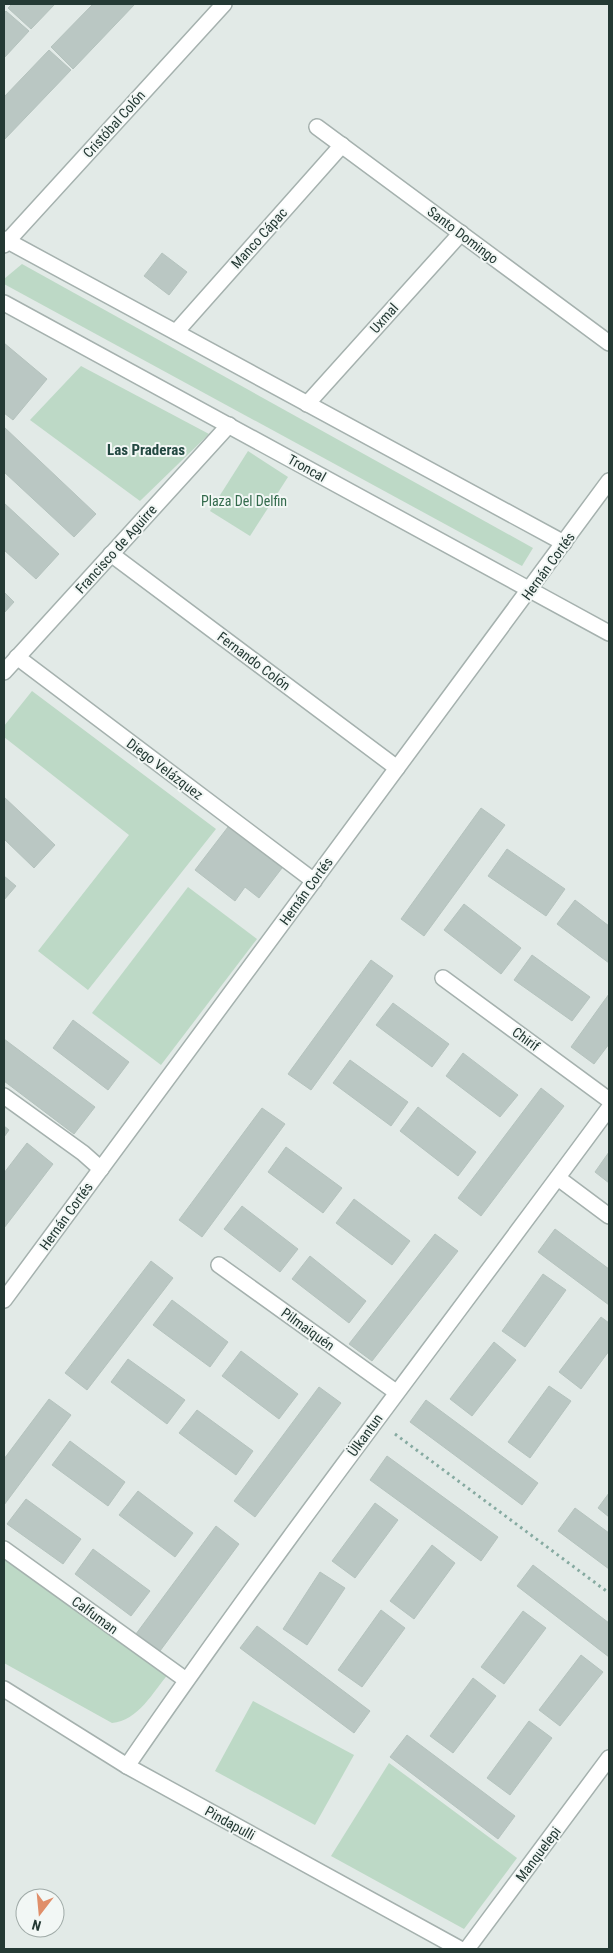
<svg xmlns="http://www.w3.org/2000/svg" width="613" height="1953" viewBox="0 0 613 1953" font-family="'Roboto Condensed',sans-serif">
  <style>
    .green { fill: #bdd9c6 }
    .building { fill: #bac7c3; stroke: #b5c3be }
    .lines { fill: none; stroke-linecap: round; stroke-linejoin: round }
    .street-casing { stroke: #a5b1ae; stroke-width: 18 }
    .path { stroke: #86aaa1; stroke-width: 3; stroke-dasharray: 2.5 4; stroke-linecap: butt }
    .street { stroke: #fff; stroke-width: 15 }
    .labels { text-anchor: middle; stroke-width: 4; stroke-linejoin: round; paint-order: stroke }
    .street-label { font-size: 14px; fill: #243934; stroke: #f2f7f5 }
    .park-label { font-size: 14px; fill: #336a4c; stroke: #f2f7f5 }
    .neighbourhood-label { font-size: 15px; font-weight: bold; fill: #224841; stroke: #f2f7f5 }
  </style>
  <rect width="100%" height="100%" fill="#e2eae7"/>
  <g class="green">
    <path d="M 22,264 L 533,548 L 522,566 L 4,284 L 4,279 Z"/>
    <path d="M 81,366 L 209,434 L 140,501 L 30,420 Z"/>
    <path d="M 248,451 L 288,477 L 250,536 L 210,511 Z"/>
    <path d="M 32,691 L 216,829 L 88,990 L 38,951 L 129,835 L 4,737 L 4,726 Z"/>
    <path d="M 188,887 L 257,939 L 161,1065 L 92,1013 Z"/>
    <path d="M 4,1556 L 169,1673 C 153,1692 138,1721 112,1723 L 4,1663 Z"/>
    <path d="M 253,1701 L 354,1755 L 315,1825 L 215,1771 Z"/>
    <path d="M 389,1763 L 517,1858 L 464,1929 L 331,1856 Z"/>
  </g>
  <g class="building">
    <path d="M 12,4 L 55,4 L 31,29 L 8,8 Z"/>
    <path d="M 93,4 L 135,4 L 73,69 L 51,47 Z"/>
    <path d="M 6,11 L 29,31 L 4,58 L 4,13 Z"/>
    <path d="M 49,50 L 71,70 L 4,140 L 4,97 Z"/>
    <path d="M 162,253 L 187,272 L 169,295 L 144,276 Z"/>
    <path d="M 4,343 L 47,379 L 13,420 L 4,413 Z"/>
    <path d="M 4,427 L 96,514 L 74,537 L 4,472 Z"/>
    <path d="M 4,503 L 59,554 L 36,579 L 4,550 Z"/>
    <path d="M 4,592 L 14,602 L 4,613 Z"/>
    <path d="M 4,797 L 55,845 L 34,868 L 4,839 Z"/>
    <path d="M 481,808 L 505,825 L 424,936 L 401,919 Z"/>
    <path d="M 228,827 L 282,868 L 259,898 L 245,887 L 235,901 L 195,870 Z"/>
    <path d="M 507,849 L 565,889 L 546,916 L 488,876 Z"/>
    <path d="M 4,876 L 16,886 L 4,900 Z"/>
    <path d="M 575,900 L 609,926 L 609,963 L 557,924 Z"/>
    <path d="M 464,904 L 521,948 L 501,974 L 444,930 Z"/>
    <path d="M 532,955 L 590,997 L 572,1021 L 514,980 Z"/>
    <path d="M 371,960 L 393,976 L 311,1090 L 288,1074 Z"/>
    <path d="M 609,994 L 609,1044 L 594,1064 L 571,1047 Z"/>
    <path d="M 393,1003 L 449,1044 L 432,1067 L 376,1025 Z"/>
    <path d="M 73,1020 L 129,1062 L 108,1090 L 53,1048 Z"/>
    <path d="M 4,1039 L 95,1107 L 74,1134 L 4,1081 Z"/>
    <path d="M 463,1053 L 518,1095 L 500,1117 L 446,1076 Z"/>
    <path d="M 350,1060 L 408,1102 L 391,1126 L 333,1083 Z"/>
    <path d="M 541,1088 L 564,1106 L 481,1216 L 458,1198 Z"/>
    <path d="M 418,1107 L 476,1152 L 458,1176 L 400,1131 Z"/>
    <path d="M 262,1108 L 285,1124 L 202,1237 L 179,1220 Z"/>
    <path d="M 4,1126 L 9,1130 L 4,1137 Z"/>
    <path d="M 27,1143 L 53,1164 L 4,1228 L 4,1173 Z"/>
    <path d="M 286,1147 L 342,1188 L 323,1213 L 268,1172 Z"/>
    <path d="M 609,1152 L 609,1183 L 595,1172 Z"/>
    <path d="M 354,1199 L 410,1241 L 392,1265 L 336,1223 Z"/>
    <path d="M 242,1206 L 298,1249 L 280,1272 L 224,1229 Z"/>
    <path d="M 555,1229 L 609,1269 L 609,1305 L 538,1252 Z"/>
    <path d="M 435,1234 L 458,1251 L 372,1361 L 349,1344 Z"/>
    <path d="M 310,1256 L 366,1301 L 349,1323 L 292,1279 Z"/>
    <path d="M 151,1261 L 173,1278 L 87,1390 L 65,1373 Z"/>
    <path d="M 543,1274 L 566,1290 L 525,1347 L 502,1331 Z"/>
    <path d="M 172,1300 L 228,1342 L 210,1367 L 153,1325 Z"/>
    <path d="M 601,1317 L 609,1323 L 609,1351 L 581,1389 L 559,1372 Z"/>
    <path d="M 494,1342 L 516,1360 L 472,1416 L 450,1399 Z"/>
    <path d="M 241,1351 L 298,1394 L 279,1419 L 222,1376 Z"/>
    <path d="M 128,1359 L 185,1400 L 167,1424 L 111,1382 Z"/>
    <path d="M 549,1386 L 571,1401 L 530,1458 L 508,1442 Z"/>
    <path d="M 319,1387 L 341,1403 L 255,1517 L 234,1501 Z"/>
    <path d="M 49,1399 L 71,1415 L 4,1505 L 4,1459 Z"/>
    <path d="M 426,1400 L 538,1483 L 522,1505 L 410,1422 Z"/>
    <path d="M 197,1410 L 253,1451 L 236,1475 L 179,1433 Z"/>
    <path d="M 70,1441 L 125,1482 L 108,1506 L 52,1465 Z"/>
    <path d="M 387,1456 L 498,1537 L 481,1561 L 370,1480 Z"/>
    <path d="M 138,1491 L 193,1533 L 175,1557 L 119,1515 Z"/>
    <path d="M 609,1493 L 609,1517 L 598,1508 Z"/>
    <path d="M 26,1499 L 81,1539 L 63,1564 L 7,1524 Z"/>
    <path d="M 375,1503 L 398,1520 L 355,1578 L 332,1561 Z"/>
    <path d="M 575,1508 L 609,1533 L 609,1569 L 558,1531 Z"/>
    <path d="M 216,1526 L 239,1544 L 157,1655 L 133,1638 Z"/>
    <path d="M 432,1545 L 455,1563 L 414,1619 L 390,1601 Z"/>
    <path d="M 93,1549 L 150,1591 L 131,1616 L 75,1574 Z"/>
    <path d="M 533,1565 L 609,1623 L 609,1657 L 517,1586 Z"/>
    <path d="M 320,1572 L 345,1588 L 307,1645 L 283,1629 Z"/>
    <path d="M 381,1610 L 405,1628 L 362,1687 L 338,1670 Z"/>
    <path d="M 523,1611 L 546,1628 L 504,1684 L 481,1667 Z"/>
    <path d="M 257,1626 L 370,1711 L 354,1733 L 240,1648 Z"/>
    <path d="M 581,1655 L 603,1672 L 560,1726 L 539,1710 Z"/>
    <path d="M 473,1678 L 496,1696 L 453,1753 L 430,1736 Z"/>
    <path d="M 529,1721 L 552,1738 L 510,1795 L 487,1778 Z"/>
    <path d="M 407,1735 L 515,1816 L 498,1839 L 390,1757 Z"/>
  </g>
  <g class="lines">
    <defs>
      <g id="street">
        <path d="M 317,127 L 609,343"/>
        <path d="M 4,239 L 564,543"/>
        <path d="M 4,245 L 224,4"/>
        <path d="M 4,303 L 609,633"/>
        <path d="M 176,332 L 342,145"/>
        <path d="M 307,404 L 461,233"/>
        <path d="M 111,554 L 397,768"/>
        <path d="M 17,657 L 314,881"/>
        <path d="M 4,672 L 229,425"/>
        <path d="M 443,978 L 609,1100"/>
        <path d="M 4,1096 L 83,1153 L 101,1169"/>
        <path d="M 558,1178 L 609,1216"/>
        <path d="M 219,1265 L 396,1392"/>
        <path d="M 4,1300 L 609,481"/>
        <path d="M 4,1549 L 186,1680"/>
        <path d="M 4,1689 L 127,1766 L 460,1949"/>
        <path d="M 127,1766 C 281,1542 448,1327 609,1108"/>
        <path d="M 467,1949 L 609,1758"/>
      </g>
    </defs>
    <use href="#street" class="street-casing"/>
    <path class="path" d="M 395,1434 L 609,1593"/>
    <use href="#street" class="street"/>
  </g>
  <g class="labels">
    <g class="street-label">
      <text transform="translate(114 124) rotate(-48)" y="5">Cristóbal Colón</text>
      <text transform="translate(463 235) rotate(37)" y="5">Santo Domingo</text>
      <text transform="translate(259 238) rotate(-48)" y="5">Manco Cápac</text>
      <text transform="translate(384 318) rotate(-48)" y="5">Uxmal</text>
      <text transform="translate(307 468) rotate(29)" y="5">Troncal</text>
      <text transform="translate(116 549) rotate(-48)" y="5">Francisco de Aguirre</text>
      <text transform="translate(548 566) rotate(-54)" y="5">Hernán Cortés</text>
      <text transform="translate(254 661) rotate(37)" y="5">Fernando Colón</text>
      <text transform="translate(165 769) rotate(37)" y="5">Diego Velázquez</text>
      <text transform="translate(306 891) rotate(-54)" y="5">Hernán Cortés</text>
      <text transform="translate(526 1039) rotate(36)" y="5">Chirif</text>
      <text transform="translate(66 1216) rotate(-54)" y="5">Hernán Cortés</text>
      <text transform="translate(308 1329) rotate(36)" y="5">Pilmaiquén</text>
      <text transform="translate(365 1435) rotate(-54)" y="5">Ülkantun</text>
      <text transform="translate(95 1615) rotate(36)" y="5">Calfuman</text>
      <text transform="translate(230 1823) rotate(29)" y="5">Pindapulli</text>
      <text transform="translate(538 1854) rotate(-53)" y="5">Manquelepi</text>
    </g>
    <g class="park-label">
      <text x="244" y="506">Plaza Del Delfin</text>
    </g>
    <g class="neighbourhood-label">
      <text x="146" y="455">Las Praderas</text>
    </g>
  </g>
  <rect width="613" height="1953" fill="none" stroke="#243934" stroke-width="10"/>
  <g transform="translate(40 1913) rotate(196)"><circle r="24" fill="#f2f7f5" stroke="#a0aba8"/>
  <path d="M0-4L9 19L0 12L-9 19Z" fill="#e08e69"/>
  <text y="-8" font-size="14" font-weight="bold" text-anchor="middle" fill="#243934">N</text>
  </g>
</svg>
